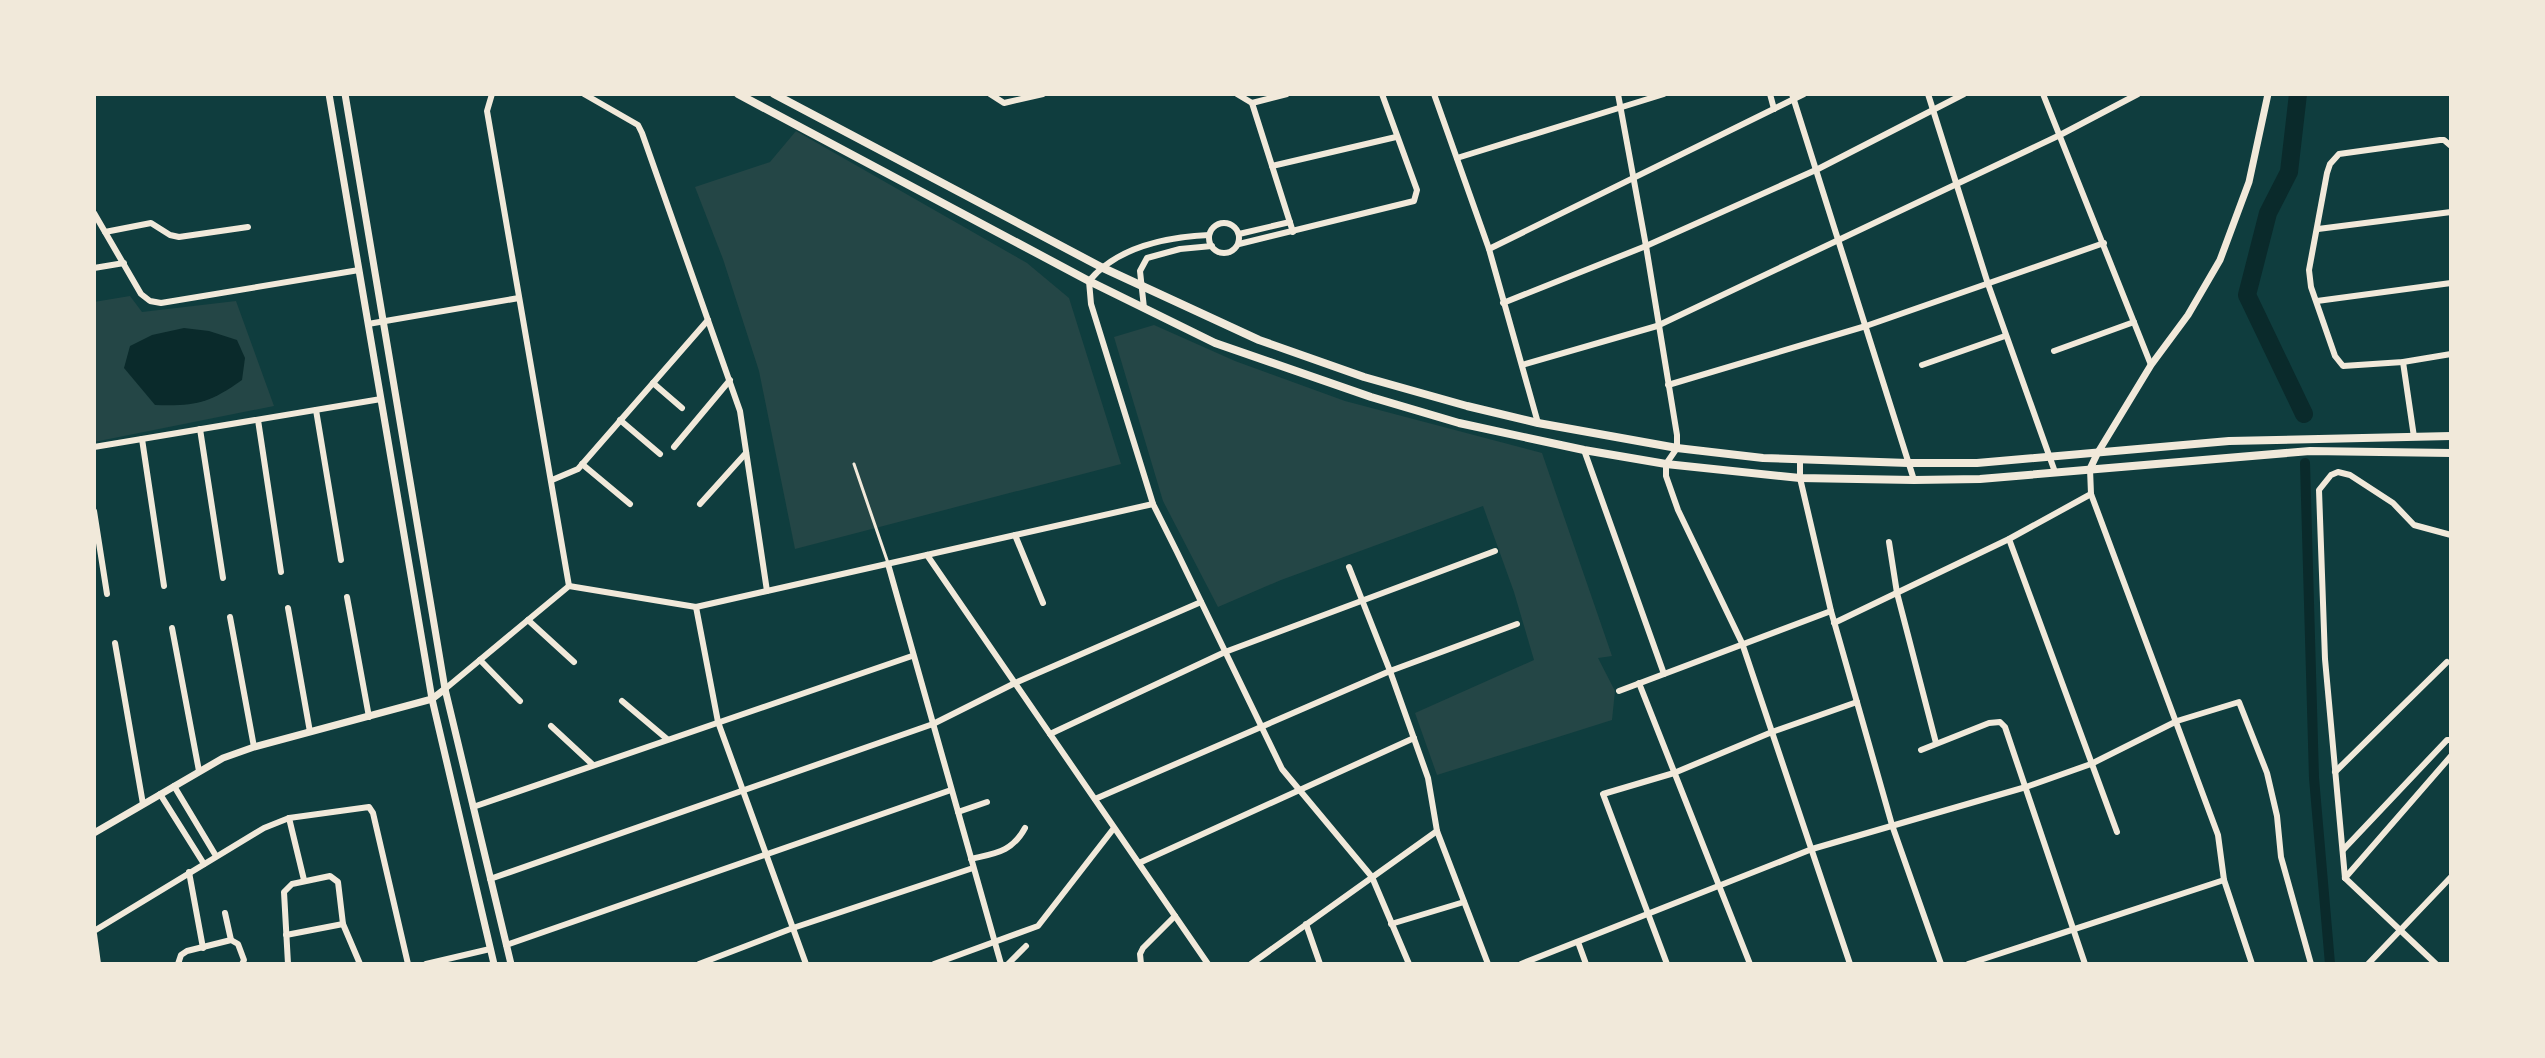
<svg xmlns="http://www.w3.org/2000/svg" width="2545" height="1058" viewBox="0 0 2545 1058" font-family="Signika,sans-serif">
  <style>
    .green { fill: #244646 }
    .water { fill: #0a2a2b }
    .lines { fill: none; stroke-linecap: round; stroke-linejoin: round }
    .canal { stroke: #0a2a2b; stroke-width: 10 }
    .river { stroke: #0a2a2b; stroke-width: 18 }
    .service { stroke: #f1e9da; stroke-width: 3 }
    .minor { stroke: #f1e9da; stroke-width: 6 }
    .tertiary { stroke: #f1e9da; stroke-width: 7 }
    .secondary { stroke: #f1e9da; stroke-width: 8 }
  </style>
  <rect width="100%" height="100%" fill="#0f3d3e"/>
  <g class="green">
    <path d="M 796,131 L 1027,263 L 1069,298 L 1121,464 L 795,549 L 759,371 L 723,259 L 695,187 L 770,162 Z"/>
    <path d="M 130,296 L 142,312 L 236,301 L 274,406 L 94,442 L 94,302 Z"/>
    <path d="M 1154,325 L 1235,361 L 1345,401 L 1542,453 L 1612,656 L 1598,658 L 1615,691 L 1612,720 L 1437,775 L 1415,713 L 1534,660 L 1514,592 L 1483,506 L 1281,580 L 1218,607 L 1163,501 L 1114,337 Z"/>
  </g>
  <path class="water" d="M 184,328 L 209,331 L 237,340 L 245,358 L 242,380 C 208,404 196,406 155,405 L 124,368 L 130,346 L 152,335 Z"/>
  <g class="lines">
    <path class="canal" d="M 2305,463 L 2314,778 L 2330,964"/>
    <path class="river" d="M 2298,94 L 2289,172 L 2268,213 L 2247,295 L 2304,414"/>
    <path class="service" d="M 854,464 L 888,563"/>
    <g class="minor">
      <path d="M 492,94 L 487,111 L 569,586"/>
      <path d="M 584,94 L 638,125 L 642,133 L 740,411 L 767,591"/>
      <path d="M 990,94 L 1004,103 L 1043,94"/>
      <path d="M 1237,94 L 1252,103 L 1293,232"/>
      <path d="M 1434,94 L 1489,249 L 1538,423"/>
      <path d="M 1618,94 L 1646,246 L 1677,435 L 1677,448 L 1666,464 L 1666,476 L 1678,510 L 1742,643 L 1850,964"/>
      <path d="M 1770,94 L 1774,109"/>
      <path d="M 1792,94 L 1914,480"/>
      <path d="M 1928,94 L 1988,284 L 2055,472"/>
      <path d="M 2043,94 L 2151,365"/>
      <path d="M 1252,103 L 1287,94"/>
      <path d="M 2451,146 L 2444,140 L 2440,140 L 2339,154 L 2330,164 L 2327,173 L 2309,270 L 2311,287 L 2335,356 L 2343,366 L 2403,362 L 2451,354"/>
      <path d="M 1457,158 L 1664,94"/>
      <path d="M 1272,166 L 1396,137"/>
      <path d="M 94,213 L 141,294 L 150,301 L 161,303 L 359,270"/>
      <circle cx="1224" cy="238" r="15"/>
      <path d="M 2318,229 L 2451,212"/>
      <path d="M 105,232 L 151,223 L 170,235 L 179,237 L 248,227"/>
      <path d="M 1239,234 L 1290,222"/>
      <path d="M 1209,235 C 1167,237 1117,247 1089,281 L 1091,304 L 1153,504 L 1177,552 L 1282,769 L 1372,877 L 1409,964"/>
      <path d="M 1239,244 L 1414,201 L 1417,190 L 1382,94"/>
      <path d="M 1489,249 L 1804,94"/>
      <path d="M 94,268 L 124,263"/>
      <path d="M 2317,301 L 2451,283"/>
      <path d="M 1503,303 L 1646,246 L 1818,169 L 1964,94"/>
      <path d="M 1144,308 L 1140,271 L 1147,258 L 1180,249 L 1212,246"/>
      <path d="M 368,324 L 519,298"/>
      <path d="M 2054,351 L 2134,322"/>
      <path d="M 2403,362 L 2414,437"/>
      <path d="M 1522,365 L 1657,326 L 2060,135 L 2138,94"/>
      <path d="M 1922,365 L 2005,336"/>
      <path d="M 653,383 L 682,408"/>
      <path d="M 1668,385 L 1866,326 L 2104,243"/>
      <path d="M 316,410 L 341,560"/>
      <path d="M 258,420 L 281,572"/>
      <path d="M 620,420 L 660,454"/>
      <path d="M 200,429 L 223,578"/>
      <path d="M 142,439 L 164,586"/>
      <path d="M 94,447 L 381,399"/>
      <path d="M 674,447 L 730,380"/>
      <path d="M 1584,450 L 1664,674"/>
      <path d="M 1800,460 L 1800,478 L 1831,611 L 1892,825 L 1941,964"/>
      <path d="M 582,464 L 630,504"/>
      <path d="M 2090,469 L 2091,494 L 2218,835 L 2224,880 L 2252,964"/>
      <path d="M 552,480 L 578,469 L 708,320"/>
      <path d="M 700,504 L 746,453"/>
      <path d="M 94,511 L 107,594"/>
      <path d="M 1015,535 L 1043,603"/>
      <path d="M 2009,539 L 2117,832"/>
      <path d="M 1889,542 L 1897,593 L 1936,743"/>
      <path d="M 927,555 L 1208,964"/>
      <path d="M 888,564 L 1001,964"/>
      <path d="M 1349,567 L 1390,671 L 1428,778 L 1437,831 L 1488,964"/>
      <path d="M 347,597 L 369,717"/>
      <path d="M 696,607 L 718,722 L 806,964"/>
      <path d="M 288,608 L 310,732"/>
      <path d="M 230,617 L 254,747"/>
      <path d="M 528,620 L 574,662"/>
      <path d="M 1834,623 L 2009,539 L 2091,494"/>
      <path d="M 172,628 L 199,771"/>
      <path d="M 115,643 L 143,804"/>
      <path d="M 480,660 L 520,701"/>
      <path d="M 1639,683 L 1750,964"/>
      <path d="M 445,689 L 569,586 L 696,607 L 1153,504"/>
      <path d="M 1619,691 L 1831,611"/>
      <path d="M 622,701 L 667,739"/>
      <path d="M 551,726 L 593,765"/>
      <path d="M 1050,734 L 1225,652 L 1495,551"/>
      <path d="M 1921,750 L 1989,723 L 2000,722 L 2005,727 L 2085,964"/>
      <path d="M 2335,772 L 2447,662"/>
      <path d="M 174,786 L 216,856"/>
      <path d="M 160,794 L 204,864"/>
      <path d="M 1095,799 L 1390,671 L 1517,624"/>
      <path d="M 473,807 L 912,656"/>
      <path d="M 958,812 L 987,802"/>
      <path d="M 289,818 L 304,880"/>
      <path d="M 2343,850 L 2447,740 L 2451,740"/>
      <path d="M 971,859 C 996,853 1012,852 1025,828"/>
      <path d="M 1139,863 L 1414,738"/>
      <path d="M 189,872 L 203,948"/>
      <path d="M 2345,878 L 2325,659 L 2319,490 L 2331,475 L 2338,472 L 2350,475 L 2393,503 L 2414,525 L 2451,535"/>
      <path d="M 2345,878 L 2451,756"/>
      <path d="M 2345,878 L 2436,964"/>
      <path d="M 490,879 L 933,724 L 1015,683 L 1201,602"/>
      <path d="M 225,913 L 231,940"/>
      <path d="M 1306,924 L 1320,964"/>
      <path d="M 1391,924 L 1464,902"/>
      <path d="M 94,931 L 264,828 L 289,818 L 369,807 L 373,813 L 408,964"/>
      <path d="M 94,934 L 98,964"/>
      <path d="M 286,935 L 343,924"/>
      <path d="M 1578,942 L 1586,964"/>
      <path d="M 506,945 L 951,790"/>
      <path d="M 178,964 L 181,955 L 187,951 L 231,940 L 238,944 L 244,960 L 242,964"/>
      <path d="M 288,964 L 284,892 L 292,884 L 330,876 L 338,882 L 343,924 L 360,964"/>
      <path d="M 426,964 L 490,949"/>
      <path d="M 699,964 L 793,928 L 973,868"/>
      <path d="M 934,964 L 1038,926 L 1114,828"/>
      <path d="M 1008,964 L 1026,946"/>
      <path d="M 1141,964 L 1140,954 L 1143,948 L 1175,916"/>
      <path d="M 1251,964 L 1437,831"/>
      <path d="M 1521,964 L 1812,849 L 2026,787 L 2091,764 L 2177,721 L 2239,702 L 2267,773 L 2277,816 L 2281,857 L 2311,964"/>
      <path d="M 1667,964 L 1603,794 L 1674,773 L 1772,732 L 1857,702"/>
      <path d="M 1968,964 L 2224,880"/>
      <path d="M 2368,964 L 2451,877"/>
    </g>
    <g class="tertiary">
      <path d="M 329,94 L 432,699 L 494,964"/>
      <path d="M 345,94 L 445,689 L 511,964"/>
      <path d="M 2090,469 L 2097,454 L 2151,365 L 2188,315 L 2220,260 L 2249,182 L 2268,94"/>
      <path d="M 94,833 L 223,758 L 254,747 L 432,699 L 445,689"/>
    </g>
    <g class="secondary">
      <path d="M 738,94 L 1089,281 L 1215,343 L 1371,397 L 1459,423 L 1584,450 L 1666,464 L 1800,478 L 1914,480 L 1980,479 L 2310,451 L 2451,453"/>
      <path d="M 774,94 L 1101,267 L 1259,340 L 1364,377 L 1467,406 L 1538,423 L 1677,448 L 1763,458 L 1908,463 L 1977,463 L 2229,441 L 2451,436"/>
    </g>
  </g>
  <rect width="2545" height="1058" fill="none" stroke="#f1e9da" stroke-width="192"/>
</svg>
